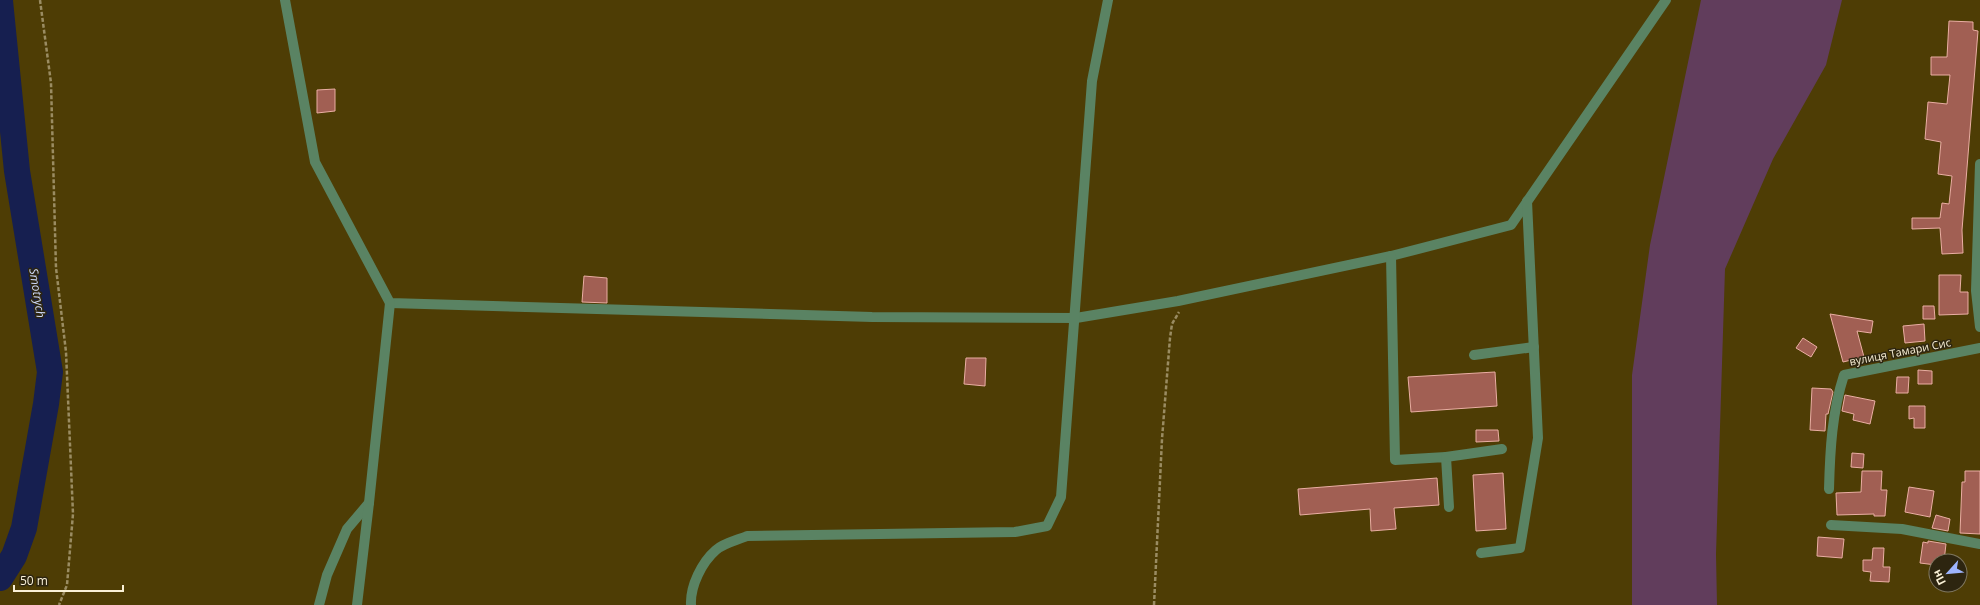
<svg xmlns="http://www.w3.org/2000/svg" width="1980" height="605" viewBox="0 0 1980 605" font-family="'Open Sans',sans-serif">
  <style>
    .green { fill: #613d5c }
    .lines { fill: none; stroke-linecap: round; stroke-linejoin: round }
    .river { stroke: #161f50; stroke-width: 26 }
    .building { fill: #a15f53; stroke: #eaaea3 }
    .path { stroke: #9a8c62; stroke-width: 2.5; stroke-dasharray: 4 2; stroke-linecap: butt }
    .minor { stroke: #5a8363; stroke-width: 10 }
    .labels { text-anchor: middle; stroke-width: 3; stroke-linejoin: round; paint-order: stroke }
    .street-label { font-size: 11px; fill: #faf1d7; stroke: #2d2510 }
    .water-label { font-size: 12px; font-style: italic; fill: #cfdafc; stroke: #2d2510 }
  </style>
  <rect width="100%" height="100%" fill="#4e3d05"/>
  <path class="green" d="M 1701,0 L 1842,0 L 1826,65 L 1773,159 L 1725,269 L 1716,554 L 1717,605 L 1632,605 L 1632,375 L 1650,245 Z"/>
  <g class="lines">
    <path class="river" d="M 0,1 L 17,171 L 50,372 L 46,404 L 24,528 L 14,556 L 0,578"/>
  </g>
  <g class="building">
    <path d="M 1949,21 L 1973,22 L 1973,30 L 1978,31 L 1962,230 L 1963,253 L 1942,254 L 1940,228 L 1912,229 L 1912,218 L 1940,218 L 1942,203 L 1949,204 L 1952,176 L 1938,174 L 1941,142 L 1925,139 L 1928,102 L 1947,104 L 1950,75 L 1931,75 L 1931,57 L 1947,57 Z"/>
    <path d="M 335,89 L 335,111 L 317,113 L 317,90 Z"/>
    <path d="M 1939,275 L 1961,275 L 1960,292 L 1968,292 L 1968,314 L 1939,315 Z"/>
    <path d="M 584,276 L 607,278 L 607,303 L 582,302 Z"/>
    <path d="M 1923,306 L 1934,306 L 1935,319 L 1923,319 Z"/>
    <path d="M 1830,314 L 1873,321 L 1871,333 L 1857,331 L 1864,357 L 1843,362 Z"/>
    <path d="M 1924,324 L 1925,341 L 1905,343 L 1903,326 Z"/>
    <path d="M 1803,338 L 1817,347 L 1811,357 L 1796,348 Z"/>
    <path d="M 966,358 L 986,358 L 985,386 L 964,384 Z"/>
    <path d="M 1918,370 L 1932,371 L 1932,384 L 1918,384 Z"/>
    <path d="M 1495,372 L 1497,406 L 1411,412 L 1408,377 Z"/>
    <path d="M 1897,377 L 1909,377 L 1908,393 L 1896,393 Z"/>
    <path d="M 1812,388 L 1831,389 L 1833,392 L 1828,414 L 1826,414 L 1825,431 L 1810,430 Z"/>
    <path d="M 1845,395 L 1875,401 L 1870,424 L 1853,420 L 1854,414 L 1842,411 Z"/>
    <path d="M 1909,406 L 1925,406 L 1925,428 L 1914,428 L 1914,418 L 1909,419 Z"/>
    <path d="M 1476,430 L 1498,430 L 1499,441 L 1476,442 Z"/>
    <path d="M 1852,453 L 1864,454 L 1863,468 L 1851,467 Z"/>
    <path d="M 1862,471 L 1882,471 L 1881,490 L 1887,490 L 1885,516 L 1874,516 L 1874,514 L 1837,515 L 1836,493 L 1861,492 Z"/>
    <path d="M 1965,471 L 1980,471 L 1980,534 L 1960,533 L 1962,482 L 1965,482 Z"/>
    <path d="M 1503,473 L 1506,529 L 1476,531 L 1473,475 Z"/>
    <path d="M 1437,478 L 1439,505 L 1394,508 L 1396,529 L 1371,531 L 1370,509 L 1300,515 L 1298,489 Z"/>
    <path d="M 1909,487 L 1934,491 L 1930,517 L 1905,512 Z"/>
    <path d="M 1936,515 L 1950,519 L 1948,531 L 1932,528 Z"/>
    <path d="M 1818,537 L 1844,539 L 1842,558 L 1817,556 Z"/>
    <path d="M 1928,541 L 1946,544 L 1944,561 L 1936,561 L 1936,565 L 1920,563 L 1923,542 L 1928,543 Z"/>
    <path d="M 1873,548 L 1884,548 L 1883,567 L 1890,567 L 1889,582 L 1870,581 L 1871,572 L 1863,571 L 1863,560 L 1872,560 Z"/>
  </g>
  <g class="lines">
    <g class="path">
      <path d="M 40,0 L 51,83 L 56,268 L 66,352 L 73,514 L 67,585 L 59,605"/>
      <path d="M 1154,605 L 1162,439 L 1170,338 L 1172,324 L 1179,312"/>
    </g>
    <g class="minor">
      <path d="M 285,0 L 315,162 L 390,303 L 872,317 L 1076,318 L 1178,301 L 1391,256 L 1511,225 L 1666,0"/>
      <path d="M 1980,164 L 1976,291 L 1980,327"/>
      <path d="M 1391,256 L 1395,460 L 1446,457 L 1449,507"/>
      <path d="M 1474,355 L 1534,347"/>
      <path d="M 1446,457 L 1502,449"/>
      <path d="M 1829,489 C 1830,450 1832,412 1844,375 L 1980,348"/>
      <path d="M 1831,525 L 1902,529 L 1980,544"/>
      <path d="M 1481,553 L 1520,548 L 1538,438 L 1527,201"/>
      <path d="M 319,605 L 327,575 L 347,529 L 369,503"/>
      <path d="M 357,605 L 369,503 L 390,303"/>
      <path d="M 691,605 C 690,586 702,562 716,550 C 724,543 738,540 747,536 L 1015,532 L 1047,526 L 1061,497 L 1092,81 L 1108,0"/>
    </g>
  </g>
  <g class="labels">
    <g class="street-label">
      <text transform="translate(1900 352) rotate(-11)" y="4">вулиця Тамари Сис</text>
    </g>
    <g class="water-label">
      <text transform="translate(37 293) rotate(81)" y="4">Smotrych</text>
    </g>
  </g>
  <g transform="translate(1948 573) rotate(243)"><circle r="19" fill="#2d2510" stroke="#7f7760"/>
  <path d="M0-3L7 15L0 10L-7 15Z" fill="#9eb4fd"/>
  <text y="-6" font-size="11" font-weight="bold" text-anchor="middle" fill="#faf1d7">Пн</text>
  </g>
  <path d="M14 585v6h109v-6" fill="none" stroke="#faf1d7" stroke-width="2"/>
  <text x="20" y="585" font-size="12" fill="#faf1d7" stroke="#2d2510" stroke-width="3" paint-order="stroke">50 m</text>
</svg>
